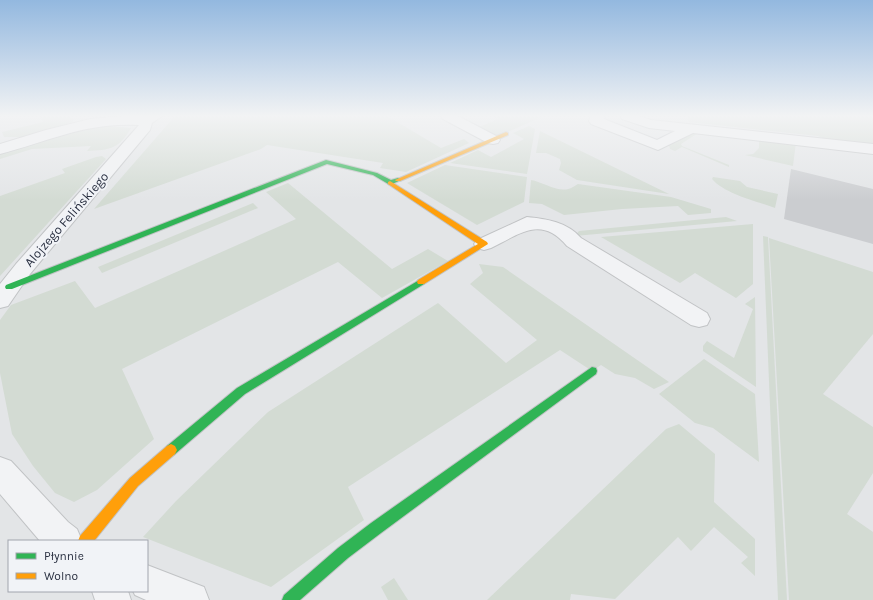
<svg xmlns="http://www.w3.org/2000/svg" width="873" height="600" viewBox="0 0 873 600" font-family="Karla,sans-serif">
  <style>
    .green { fill: #d3dbd3 }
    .building { fill: #cbcdd0 }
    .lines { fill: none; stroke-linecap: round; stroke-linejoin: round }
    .street-casing { stroke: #c1c3c5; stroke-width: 2 }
    .fast-casing { stroke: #c1c3c5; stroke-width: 2 }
    .slow-casing { stroke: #c1c3c5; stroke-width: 2 }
    .street { fill: #f2f3f5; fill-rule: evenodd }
    .fast { fill: #30b455; fill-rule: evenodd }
    .slow { fill: #ff9f0a; fill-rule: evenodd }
    .labels { text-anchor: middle; stroke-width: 4; stroke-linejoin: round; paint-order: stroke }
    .street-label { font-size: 13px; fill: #2a3041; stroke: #f1f3f7 }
  </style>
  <rect width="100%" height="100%" fill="#e3e5e7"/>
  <g class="green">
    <path d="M 41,116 L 71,116 L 73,122 L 25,137 L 4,137 L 2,132 L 43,122 Z"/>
    <path d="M 175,116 L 387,116 L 441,148 L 464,139 L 469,143 L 406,172 L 380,168 L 383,163 L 267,145 L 261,149 L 94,209 Z"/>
    <path d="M 492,116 L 544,116 L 496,137 L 477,128 L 498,119 Z"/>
    <path d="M 681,116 L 873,116 L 873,145 L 825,139 L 818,136 L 689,122 L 687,116 Z"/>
    <path d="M 108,126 L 131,128 C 119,149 110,150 87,151 L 91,146 L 32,149 L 0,159 L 0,154 L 84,130 Z"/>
    <path d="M 529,126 L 535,129 L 527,174 L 450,163 L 478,150 L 491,157 L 524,139 L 513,133 Z"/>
    <path d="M 540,131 L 669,194 L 577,180 L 559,170 L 561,163 L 560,159 L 546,153 L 536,153 Z"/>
    <path d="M 699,131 L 698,133 L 681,144 L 682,146 L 729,165 L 729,167 L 682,147 L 675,151 L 670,149 L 669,145 Z"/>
    <path d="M 759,138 L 796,142 L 793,166 L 745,155 L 753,154 L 759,148 Z"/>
    <path d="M 102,156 L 106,159 L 0,276 L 0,196 L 65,173 L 62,169 L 96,157 Z"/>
    <path d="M 445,165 L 527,177 L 524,202 L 477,225 L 407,183 Z"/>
    <path d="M 713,177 L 740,181 L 747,187 L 778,194 L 775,208 C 756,201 725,194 712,179 Z"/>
    <path d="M 531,180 C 544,182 560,195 573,187 C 575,186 576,185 578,184 L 671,197 L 711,209 L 711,213 L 688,215 L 678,206 L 622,209 L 564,215 L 542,204 L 529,203 Z"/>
    <path d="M 288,183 L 392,269 L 428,249 L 448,261 L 382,298 L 338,262 L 122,369 L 154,439 L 97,490 L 74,502 L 55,493 L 33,466 L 12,434 L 0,373 L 0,320 L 11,305 L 75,281 L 95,308 L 296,219 L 266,192 Z"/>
    <path d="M 253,203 L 258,208 L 102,273 L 98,267 Z"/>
    <path d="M 726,217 L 737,221 L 575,236 L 579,231 Z"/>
    <path d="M 753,224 L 753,284 L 736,298 L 695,273 L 680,283 L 601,237 Z"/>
    <path d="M 763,236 L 768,237 L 787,600 L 778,600 Z"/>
    <path d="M 769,238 L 873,272 L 873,334 L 823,394 L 873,427 L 873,473 L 847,514 L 873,532 L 873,600 L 789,600 Z"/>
    <path d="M 479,264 L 503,267 L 669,382 L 654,389 L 635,378 L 615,374 L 601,365 L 592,371 L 560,350 L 348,487 L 364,520 L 271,587 L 143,537 L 176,501 L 268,412 L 438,303 L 506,363 L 537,340 L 470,284 L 483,273 Z"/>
    <path d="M 755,297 L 756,387 L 703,351 L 703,346 L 707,341 L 734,358 L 753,309 L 745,304 Z"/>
    <path d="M 704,359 L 755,394 L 759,462 L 713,428 L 695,423 L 659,394 Z"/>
    <path d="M 679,424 L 715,454 L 714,502 L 755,539 L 755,576 L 741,563 L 748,557 L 714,527 L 691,551 L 678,537 L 615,599 L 571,594 L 570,600 L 487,600 L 666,429 Z"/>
    <path d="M 394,578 L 408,600 L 388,600 L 381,587 Z"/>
  </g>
  <path class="building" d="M 791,169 L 873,189 L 873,244 L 784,219 Z"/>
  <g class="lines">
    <defs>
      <g id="street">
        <path d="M 124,116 L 162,116 L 152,123 L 150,130 L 30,274 L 8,306 L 0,308 L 0,284 L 16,264 L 139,125 C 86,122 49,141 0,154 L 0,144 L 46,130 L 90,119 Z"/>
        <path d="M 441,116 L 458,116 L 498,137 L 500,140 L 498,143 L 493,144 L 488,143 L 443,119 Z"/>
        <path d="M 591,116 L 605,116 L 604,119 L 657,140 L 675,131 L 649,128 L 622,119 L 620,116 L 639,116 L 651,120 L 873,144 L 873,154 L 693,133 L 658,150 L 591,124 L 589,121 Z"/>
        <path d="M 527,217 C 547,219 567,222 581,238 L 707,313 L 710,319 L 707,325 L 699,327 L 691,325 L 567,246 C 541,215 520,234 491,248 L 484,250 L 477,248 L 474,244 L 477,240 Z"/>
        <path d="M 0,457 L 11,461 L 68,522 L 77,529 L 82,541 L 40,541 L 0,494 Z"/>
        <path d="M 147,565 L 204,587 L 209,600 L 146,600 L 135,595 L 133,591 L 147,591 Z"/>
        <path d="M 92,591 L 128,591 L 131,600 L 95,600 Z"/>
      </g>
      <g id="fast">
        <path d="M 326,160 L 377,173 L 391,180 L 398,178 L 401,180 L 390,185 L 373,175 L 327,164 L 12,289 L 6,289 L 5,287 L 6,285 Z"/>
        <path d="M 421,279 L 424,280 L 425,282 L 424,284 L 245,394 L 175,454 L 171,456 L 167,454 L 165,450 L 167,446 L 237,388 Z"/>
        <path d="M 592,367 L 596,368 L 597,371 L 596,374 L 381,533 L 348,558 L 300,600 L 282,600 L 284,595 L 338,548 L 371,523 Z"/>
      </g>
      <g id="slow">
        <path d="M 506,132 L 508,133 L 508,135 L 400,181 L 396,181 L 395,180 Z"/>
        <path d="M 390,181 L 487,242 L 488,244 L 424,284 L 418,284 L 417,282 L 418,280 L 478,244 L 388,184 L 388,182 Z"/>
        <path d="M 171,444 L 175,446 L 177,450 L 175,454 L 138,486 L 94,541 L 78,541 L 80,536 L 130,478 L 167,446 Z"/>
      </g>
    </defs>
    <use href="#street" class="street-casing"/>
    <use href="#fast" class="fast-casing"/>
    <use href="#slow" class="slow-casing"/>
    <use href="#street" class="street"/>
    <use href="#fast" class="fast"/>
    <use href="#slow" class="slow"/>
  </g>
  <linearGradient id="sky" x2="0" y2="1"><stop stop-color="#93b8df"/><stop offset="0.58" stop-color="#f2f3f4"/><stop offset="1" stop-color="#f2f3f4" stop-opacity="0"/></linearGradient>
  <rect width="873" height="200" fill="url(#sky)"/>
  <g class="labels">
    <g class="street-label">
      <text transform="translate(66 219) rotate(-49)" y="5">Alojzego Felińskiego</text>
    </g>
  </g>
  <rect x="8" y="540" width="140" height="52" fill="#f1f3f7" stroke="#a1a5ae"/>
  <rect x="16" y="553" width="20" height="6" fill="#30b455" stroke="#a1a5ae"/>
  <text x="44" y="560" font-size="12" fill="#2a3041">Płynnie</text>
  <rect x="16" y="573" width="20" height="6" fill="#ff9f0a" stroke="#a1a5ae"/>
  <text x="44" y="580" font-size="12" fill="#2a3041">Wolno</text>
</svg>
